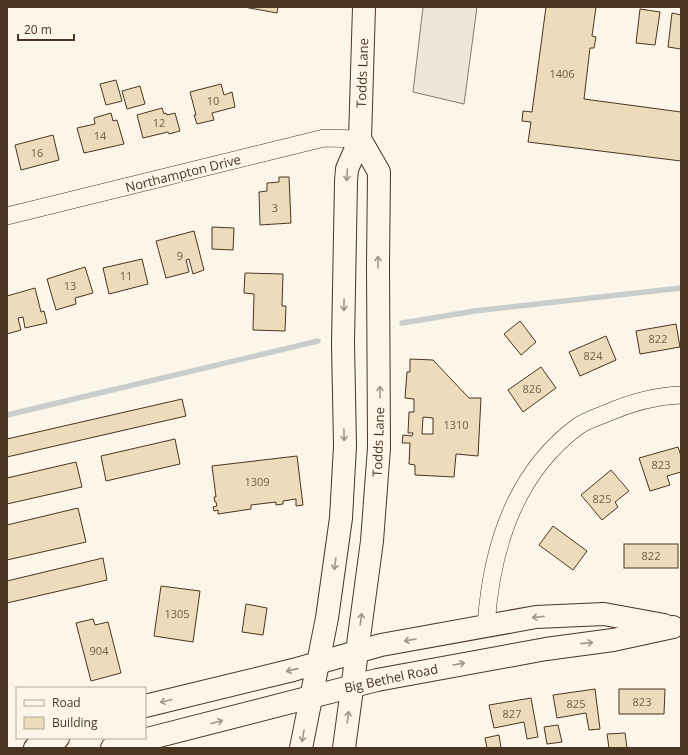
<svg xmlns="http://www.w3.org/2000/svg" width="688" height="755" viewBox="0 0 688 755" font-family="'Open Sans',sans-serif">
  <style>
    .parking { fill: #ede7d9; stroke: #887966 }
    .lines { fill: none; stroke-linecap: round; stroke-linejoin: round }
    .stream { stroke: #c9cecd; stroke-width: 5.5 }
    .building { fill: #ecdcbc; stroke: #4a3520; fill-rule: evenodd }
    .street-casing { stroke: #4a3520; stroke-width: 18 }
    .secondary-casing { stroke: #4a3520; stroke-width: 24 }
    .street { stroke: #fbf6e9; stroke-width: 17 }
    .secondary { stroke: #fbf6e9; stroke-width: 22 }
    .oneway { stroke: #a29684 }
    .labels { text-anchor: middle; stroke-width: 3; stroke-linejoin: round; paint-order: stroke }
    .number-label { font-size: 11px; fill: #725f47 }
    .street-label { font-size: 13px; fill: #4a3520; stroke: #fbf6e9 }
  </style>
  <rect width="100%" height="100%" fill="#fbf6e9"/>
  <path class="parking" d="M 423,7 L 477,7 L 464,104 L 413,92 Z"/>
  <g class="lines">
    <g class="stream">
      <path d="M 402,323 L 475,311 L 681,288"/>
      <path d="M 7,415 L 318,341"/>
    </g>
  </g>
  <g class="building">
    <path d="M 244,7 L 278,7 L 277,13 Z"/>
    <path d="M 546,7 L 596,7 L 592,36 L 596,37 L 594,48 L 590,48 L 584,99 L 681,112 L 681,161 L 528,142 L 531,122 L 522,121 L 523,111 L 532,112 Z"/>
    <path d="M 640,9 L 660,12 L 655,45 L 636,43 Z"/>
    <path d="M 672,13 L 681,15 L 681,49 L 668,47 Z"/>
    <path d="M 116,80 L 122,101 L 106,105 L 100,84 Z"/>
    <path d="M 221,84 L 224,95 L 232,92 L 235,107 L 212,113 L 214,120 L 197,124 L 194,115 L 196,115 L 190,92 Z"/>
    <path d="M 140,86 L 145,104 L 127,109 L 122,91 Z"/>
    <path d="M 162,108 L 164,114 L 166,113 L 167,115 L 175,113 L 180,131 L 169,134 L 168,132 L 143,138 L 137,115 Z"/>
    <path d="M 111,113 L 113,121 L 117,120 L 124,144 L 84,153 L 77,128 L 95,124 L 94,118 Z"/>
    <path d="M 53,135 L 59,160 L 21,170 L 15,145 Z"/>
    <path d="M 279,177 L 289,177 L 291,223 L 260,225 L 259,192 L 267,191 L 267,183 L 279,182 Z"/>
    <path d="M 212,227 L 234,228 L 233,250 L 212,249 Z"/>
    <path d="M 194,231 L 204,270 L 193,274 L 189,259 L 186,260 L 189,272 L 166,278 L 156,241 Z"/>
    <path d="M 142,259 L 148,284 L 109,294 L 103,268 Z"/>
    <path d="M 85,267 L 93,293 L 75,298 L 76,304 L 56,310 L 47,279 Z"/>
    <path d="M 245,273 L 283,274 L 282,306 L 286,306 L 285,331 L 253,330 L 254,294 L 244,293 Z"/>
    <path d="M 35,288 L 41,312 L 44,311 L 47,323 L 25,328 L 23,317 L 18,318 L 21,330 L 7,334 L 7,296 Z"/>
    <path d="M 520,321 L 536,342 L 521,355 L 504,334 Z"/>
    <path d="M 676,324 L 680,347 L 640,354 L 636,331 Z"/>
    <path d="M 606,336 L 616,360 L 580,376 L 569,352 Z"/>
    <path d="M 410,359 L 433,360 L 469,398 L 481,398 L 478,456 L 456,454 L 454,477 L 415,475 L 415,465 L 409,464 L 410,443 L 402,443 L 403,435 L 412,436 L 413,433 L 408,433 L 409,412 L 414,412 L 414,399 L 405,398 L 407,372 L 410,372 ZM 423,417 L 433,418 L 433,434 L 422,434 Z"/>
    <path d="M 541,367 L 556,388 L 523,412 L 508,390 Z"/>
    <path d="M 182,399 L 186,416 L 7,457 L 7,439 Z"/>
    <path d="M 175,439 L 180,464 L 106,481 L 101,456 Z"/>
    <path d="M 678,447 L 681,456 L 681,472 L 667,476 L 670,485 L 650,491 L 639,458 Z"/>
    <path d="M 297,456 L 303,505 L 296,506 L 296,499 L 283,501 L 283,504 L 276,505 L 276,502 L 251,505 L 251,509 L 218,514 L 218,510 L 214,511 L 213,507 L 217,506 L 216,502 L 215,502 L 214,497 L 216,497 L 212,466 Z"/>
    <path d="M 76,462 L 82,487 L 7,504 L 7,478 Z"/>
    <path d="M 611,470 L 629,491 L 615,502 L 618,507 L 602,520 L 581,495 Z"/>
    <path d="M 78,508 L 86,542 L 7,560 L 7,525 Z"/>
    <path d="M 553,526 L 587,551 L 573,570 L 539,545 Z"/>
    <rect x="624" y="544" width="54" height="24"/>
    <path d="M 103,558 L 107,580 L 7,603 L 7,581 Z"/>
    <path d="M 161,586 L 200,591 L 193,642 L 154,636 Z"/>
    <path d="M 246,604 L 267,608 L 263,635 L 242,632 Z"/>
    <path d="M 93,619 L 95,625 L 108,622 L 121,673 L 91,681 L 76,623 Z"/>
    <path d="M 595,689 L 600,729 L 589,730 L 586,713 L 557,718 L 553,695 Z"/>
    <path d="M 619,689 L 665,689 L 664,714 L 619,714 Z"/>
    <path d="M 531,698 L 538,737 L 527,739 L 524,722 L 494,728 L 489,705 Z"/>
    <path d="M 558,725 L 562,742 L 547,744 L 544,727 Z"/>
    <path d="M 625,733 L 627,748 L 609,748 L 607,734 Z"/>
    <path d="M 499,735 L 501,748 L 487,748 L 485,738 Z"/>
  </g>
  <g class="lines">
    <defs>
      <g id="street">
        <path d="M 7,216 L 324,138 L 360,139"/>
        <path d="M 486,626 C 491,551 514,474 577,427 C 585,421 598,417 607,413 C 630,403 656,396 681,395"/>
      </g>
      <g id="secondary">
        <path d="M 145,706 L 293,670 L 381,645 L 536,617 L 604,614 L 664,625"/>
        <path d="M 35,748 L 58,738"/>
        <path d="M 112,748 L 377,680 L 546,649 L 613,640 L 673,627"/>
        <path d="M 301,748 L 327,618 L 341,518 L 345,446 L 343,344 L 346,181 L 347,169 L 360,139 L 364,7"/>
        <path d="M 344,748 L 372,541 L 379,448 L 378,265 L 379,172 L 360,139"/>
      </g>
    </defs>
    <use href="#street" class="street-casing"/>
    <use href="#secondary" class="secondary-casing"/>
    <use href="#street" class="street"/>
    <use href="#secondary" class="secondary"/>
  </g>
  <defs><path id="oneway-shaft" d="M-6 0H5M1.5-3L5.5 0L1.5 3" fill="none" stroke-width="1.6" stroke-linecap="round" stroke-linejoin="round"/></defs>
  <g class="oneway">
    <use href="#oneway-shaft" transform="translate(347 175) rotate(94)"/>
    <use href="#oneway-shaft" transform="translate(378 262) rotate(-90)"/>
    <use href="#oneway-shaft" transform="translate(344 305) rotate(91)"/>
    <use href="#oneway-shaft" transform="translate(380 392) rotate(-91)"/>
    <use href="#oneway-shaft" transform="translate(344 435) rotate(89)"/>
    <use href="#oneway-shaft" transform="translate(335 564) rotate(98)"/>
    <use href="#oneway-shaft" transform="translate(538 617) rotate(174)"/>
    <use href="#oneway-shaft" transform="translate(361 619) rotate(-82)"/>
    <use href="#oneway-shaft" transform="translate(410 640) rotate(170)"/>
    <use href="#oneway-shaft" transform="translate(587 643) rotate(-6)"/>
    <use href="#oneway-shaft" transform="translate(459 664) rotate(-10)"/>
    <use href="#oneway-shaft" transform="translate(292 670) rotate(167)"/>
    <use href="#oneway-shaft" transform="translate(166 701) rotate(166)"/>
    <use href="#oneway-shaft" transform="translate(348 717) rotate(-83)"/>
    <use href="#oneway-shaft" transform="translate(217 722) rotate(-15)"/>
    <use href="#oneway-shaft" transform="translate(303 736) rotate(100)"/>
  </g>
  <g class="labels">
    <g class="number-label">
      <text x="562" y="78">1406</text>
      <text x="213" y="105">10</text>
      <text x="159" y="127">12</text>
      <text x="100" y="140">14</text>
      <text x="37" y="157">16</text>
      <text x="275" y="212">3</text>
      <text x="180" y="260">9</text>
      <text x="126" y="280">11</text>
      <text x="70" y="290">13</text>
      <text x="658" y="343">822</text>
      <text x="593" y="360">824</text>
      <text x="532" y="393">826</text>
      <text x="456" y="429">1310</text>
      <text x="661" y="469">823</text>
      <text x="257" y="486">1309</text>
      <text x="602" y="503">825</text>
      <text x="651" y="560">822</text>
      <text x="177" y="618">1305</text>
      <text x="99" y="655">904</text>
      <text x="642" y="706">823</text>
      <text x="576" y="708">825</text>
      <text x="512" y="718">827</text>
    </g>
    <g class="street-label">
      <text transform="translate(362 73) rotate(-88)" y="5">Todds Lane</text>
      <text transform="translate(183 173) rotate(-14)" y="5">Northampton Drive</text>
      <text transform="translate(378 442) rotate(-88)" y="5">Todds Lane</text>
      <text transform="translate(391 678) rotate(-12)" y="5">Big Bethel Road</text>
    </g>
  </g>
  <rect width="688" height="755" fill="none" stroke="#4a3520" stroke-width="16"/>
  <rect x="16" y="687" width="130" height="52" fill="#fbf6e9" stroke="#b4a999"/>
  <rect x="24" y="700" width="20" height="6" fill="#fbf6e9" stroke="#b4a999"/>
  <text x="52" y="707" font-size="12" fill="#4a3520">Road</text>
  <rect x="24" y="717" width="20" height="12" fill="#ecdcbc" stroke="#b4a999"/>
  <text x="52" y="727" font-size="12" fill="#4a3520">Building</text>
  <path d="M18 34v6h56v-6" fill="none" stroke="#4a3520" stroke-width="2"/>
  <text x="24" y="34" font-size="12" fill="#4a3520" stroke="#fbf6e9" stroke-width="3" paint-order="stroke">20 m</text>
</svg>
